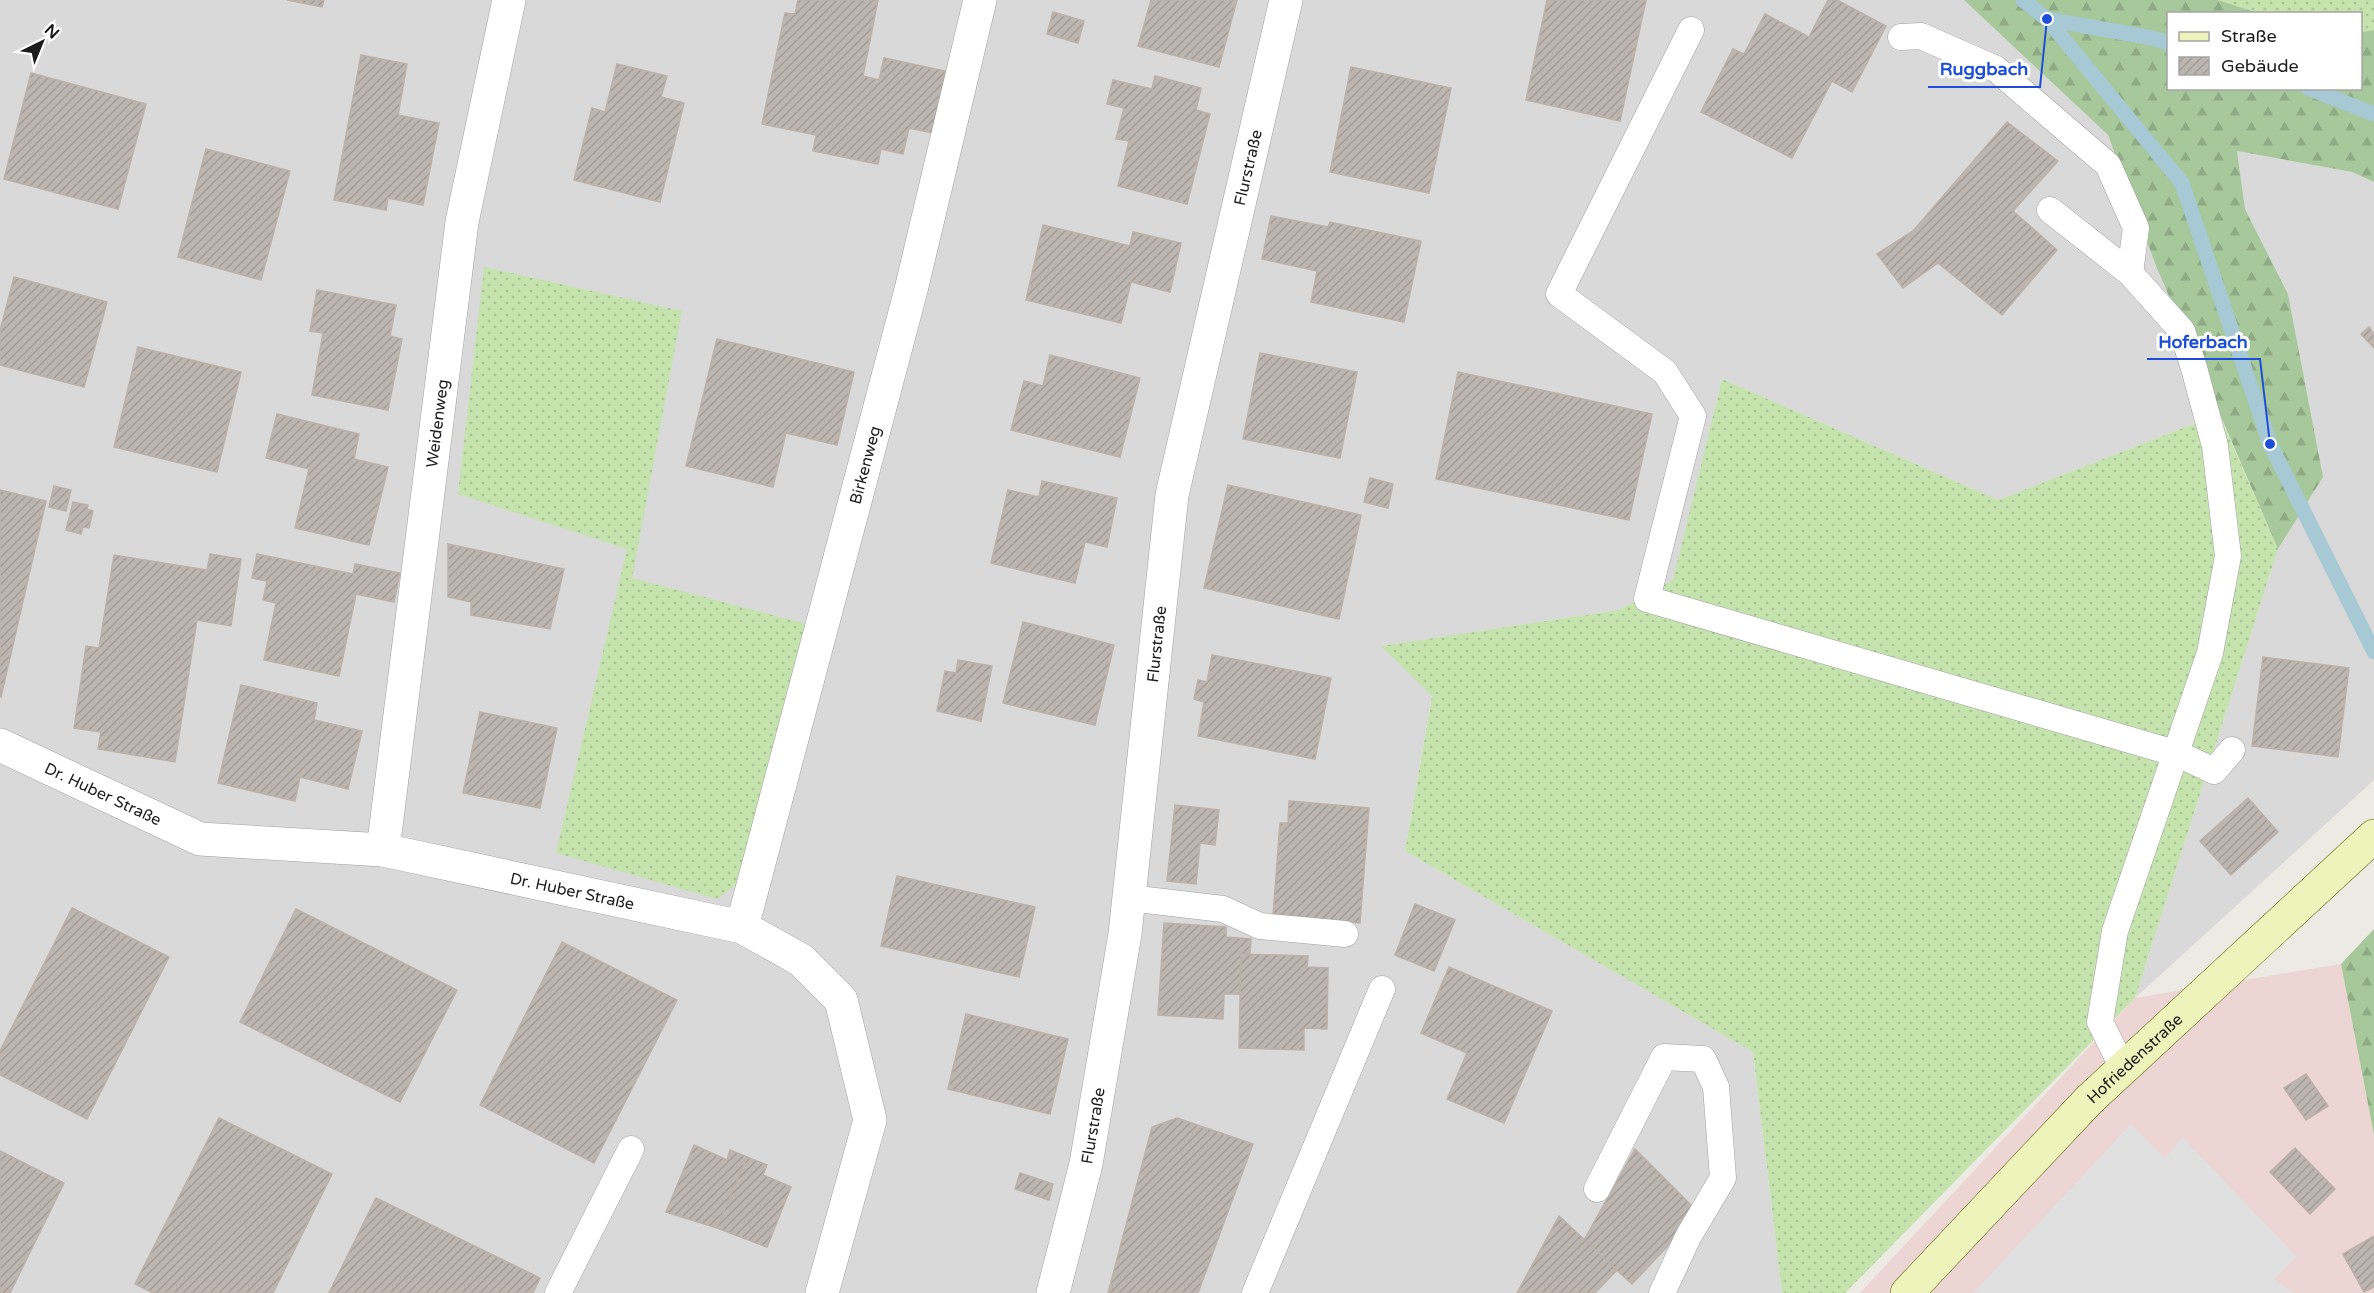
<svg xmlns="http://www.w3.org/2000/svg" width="2374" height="1293" viewBox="0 0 2374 1293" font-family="'Varela Round',sans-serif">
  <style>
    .residential { fill: #dad9d9 }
    .commercial { fill: #ecd5d3 }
    .grass { fill: url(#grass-dots) }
    .forest { fill: url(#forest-firs) }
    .parking { fill: #e0e0e0 }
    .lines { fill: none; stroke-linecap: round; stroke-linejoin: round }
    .stream { stroke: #a7c9d6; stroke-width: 15 }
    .building { fill: url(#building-hatch); stroke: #bdb1a7; stroke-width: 1.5 }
    .lane-casing { stroke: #a0a0a0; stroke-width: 27 }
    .street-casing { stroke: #a0a0a0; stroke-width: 34 }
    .secondary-casing { stroke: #5a680f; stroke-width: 34 }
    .lane { stroke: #fff; stroke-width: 26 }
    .street { stroke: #fff; stroke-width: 33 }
    .secondary { stroke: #edf3bb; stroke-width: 33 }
    .labels { text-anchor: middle; stroke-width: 6; stroke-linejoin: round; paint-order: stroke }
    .street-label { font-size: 16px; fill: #1c1c1c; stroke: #fff }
    .leader { fill: none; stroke: #1d4ed8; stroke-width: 2 }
    .callout-dot { fill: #1d4ed8; stroke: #fff; stroke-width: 2 }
    .callout-label { font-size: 18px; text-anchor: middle; font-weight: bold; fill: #1d4ed8; stroke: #fff; stroke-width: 6; stroke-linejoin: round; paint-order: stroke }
  </style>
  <defs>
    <pattern id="grass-dots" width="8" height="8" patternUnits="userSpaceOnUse" patternTransform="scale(1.5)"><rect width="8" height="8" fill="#c5e3ad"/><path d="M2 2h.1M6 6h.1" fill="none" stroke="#a9c294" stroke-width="1.8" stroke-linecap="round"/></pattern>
    <pattern id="forest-firs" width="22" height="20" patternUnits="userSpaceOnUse" patternTransform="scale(1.5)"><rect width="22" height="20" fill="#a6c89b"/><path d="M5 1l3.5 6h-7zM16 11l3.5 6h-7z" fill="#8eab85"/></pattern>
    <pattern id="building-hatch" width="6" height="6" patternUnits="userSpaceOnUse" patternTransform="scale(1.5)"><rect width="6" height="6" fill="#bdb6b0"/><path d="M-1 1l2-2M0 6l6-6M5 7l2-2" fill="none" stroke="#a29c97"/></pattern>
  </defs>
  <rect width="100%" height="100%" fill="#edeae3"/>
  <g class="residential">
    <path d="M 0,0 L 1964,0 L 2108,135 L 2156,266 L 2219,414 L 1998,500 L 1722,379 L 1674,580 L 1619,610 L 1382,646 L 1432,695 L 1405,851 L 1753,1052 L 1782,1293 L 0,1293 Z"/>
    <path d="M 2237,151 L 2352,172 L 2374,182 L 2374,780 L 2135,998 L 2278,549 L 2323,477 L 2288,294 L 2245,209 Z"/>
  </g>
  <path class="commercial" d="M 2341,964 L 2374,1135 L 2374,1293 L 1860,1293 L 2135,998 Z"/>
  <g class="grass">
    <path d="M 2218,0 L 2374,0 L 2374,30 L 2361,32 L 2360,14 L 2258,13 Z"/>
    <path d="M 484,267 L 682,311 L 632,578 L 814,626 L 736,885 L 717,899 L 556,853 L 627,549 L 458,494 Z"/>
    <path d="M 1722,379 L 1998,500 L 2219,414 L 2278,549 L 2135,998 L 1845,1293 L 1782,1293 L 1753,1052 L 1405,851 L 1432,696 L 1381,646 L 1619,610 L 1673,580 Z"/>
  </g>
  <g class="forest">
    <path d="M 1964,0 L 2218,0 L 2258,13 L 2168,14 L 2168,88 L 2360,88 L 2361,32 L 2374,30 L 2374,182 L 2352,172 L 2237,151 L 2245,209 L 2288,294 L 2323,477 L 2278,549 L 2156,266 L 2108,135 Z"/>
    <path d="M 2374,929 L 2374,1135 L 2341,964 Z"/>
  </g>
  <path class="parking" d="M 2131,1124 L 2165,1158 L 2182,1137 L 2297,1257 L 2274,1279 L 2294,1293 L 1973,1293 Z"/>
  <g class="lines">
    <g class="stream">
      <path d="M 2023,0 L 2047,19 L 2152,38 L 2168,43"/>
      <path d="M 2047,19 L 2182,183 L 2270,444 L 2374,652"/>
      <path d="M 2308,88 L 2374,114"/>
    </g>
  </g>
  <g class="building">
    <path d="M 287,0 L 324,0 L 322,7 Z"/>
    <path d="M 798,0 L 878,0 L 863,76 L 879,80 L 884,58 L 945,71 L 933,133 L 909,128 L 903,154 L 881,149 L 878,164 L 813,151 L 816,135 L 762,124 L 785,13 L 795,14 Z"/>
    <path d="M 1151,0 L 1237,0 L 1219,67 L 1138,46 Z"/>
    <path d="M 1547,0 L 1646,0 L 1620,121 L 1526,100 Z"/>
    <path d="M 1828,0 L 1837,0 L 1886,26 L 1852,92 L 1832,81 L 1792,158 L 1701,112 L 1733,49 L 1744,54 L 1765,14 L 1809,37 Z"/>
    <path d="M 1053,12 L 1084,21 L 1078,43 L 1047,34 Z"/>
    <path d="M 361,55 L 407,64 L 398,115 L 439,123 L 423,205 L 388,198 L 386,210 L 334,200 Z"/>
    <path d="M 617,64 L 667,76 L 661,97 L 684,103 L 660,202 L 574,180 L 592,108 L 605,112 Z"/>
    <path d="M 1351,67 L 1451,88 L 1429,193 L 1330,172 Z"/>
    <path d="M 31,73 L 146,104 L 118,209 L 4,179 Z"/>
    <path d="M 1155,76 L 1201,88 L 1196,110 L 1210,114 L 1187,204 L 1118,186 L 1129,141 L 1116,139 L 1124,108 L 1107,104 L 1113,80 L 1152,89 Z"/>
    <path d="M 2007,122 L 2058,161 L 2013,211 L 2057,250 L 2002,315 L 1938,263 L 1903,288 L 1877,254 L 1913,231 Z"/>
    <path d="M 206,149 L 290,171 L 261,280 L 178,257 Z"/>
    <path d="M 1271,216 L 1328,227 L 1330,222 L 1421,241 L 1404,322 L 1311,302 L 1317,271 L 1262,259 Z"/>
    <path d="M 1043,225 L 1130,246 L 1133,232 L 1181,243 L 1170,292 L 1131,282 L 1121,323 L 1026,300 Z"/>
    <path d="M 14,277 L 107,302 L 84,387 L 0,365 L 0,331 Z"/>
    <path d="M 317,290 L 396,305 L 390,336 L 402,339 L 388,410 L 312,395 L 323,333 L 310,331 Z"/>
    <path d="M 2369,327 L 2374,334 L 2374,348 L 2361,334 Z"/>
    <path d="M 717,339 L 854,372 L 837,445 L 786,433 L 773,487 L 686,466 Z"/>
    <path d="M 138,347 L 241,372 L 217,472 L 114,447 Z"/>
    <path d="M 1260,353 L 1357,372 L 1340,458 L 1243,439 Z"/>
    <path d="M 1050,355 L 1140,378 L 1120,457 L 1011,430 L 1024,381 L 1043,386 Z"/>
    <path d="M 1458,372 L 1652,414 L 1629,520 L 1436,479 Z"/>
    <path d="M 277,414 L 359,434 L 354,459 L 388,467 L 369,545 L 295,528 L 309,469 L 266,458 Z"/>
    <path d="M 1370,478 L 1393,484 L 1388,508 L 1364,502 Z"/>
    <path d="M 1042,481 L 1117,498 L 1107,547 L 1085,542 L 1075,583 L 991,563 L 1008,490 L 1039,497 Z"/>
    <path d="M 1228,485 L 1361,515 L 1339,619 L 1204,588 Z"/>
    <path d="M 54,486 L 71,490 L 66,511 L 49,507 Z"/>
    <path d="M 0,490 L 46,501 L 1,697 L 0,696 Z"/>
    <path d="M 73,502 L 88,505 L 87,509 L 93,511 L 89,528 L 83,527 L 81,534 L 66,530 Z"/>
    <path d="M 448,544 L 564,569 L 550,629 L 471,615 L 471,602 L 448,597 Z"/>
    <path d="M 210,554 L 241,559 L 231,626 L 197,620 L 175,762 L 98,749 L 101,732 L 74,728 L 86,646 L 99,648 L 114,555 L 207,570 Z"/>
    <path d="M 257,554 L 353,574 L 355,564 L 400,573 L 394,602 L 356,594 L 339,676 L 264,660 L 276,603 L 263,600 L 267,581 L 252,578 Z"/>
    <path d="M 1023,622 L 1114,645 L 1095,725 L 1003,703 Z"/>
    <path d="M 1212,655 L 1331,678 L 1315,759 L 1198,736 L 1204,702 L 1194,699 L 1198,680 L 1207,682 Z"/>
    <path d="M 2263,657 L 2349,668 L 2338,757 L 2252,746 Z"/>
    <path d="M 958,660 L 992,666 L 981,721 L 937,711 L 945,671 L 956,673 Z"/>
    <path d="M 241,685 L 317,703 L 314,720 L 362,731 L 348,789 L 300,777 L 295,801 L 218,783 Z"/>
    <path d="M 480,712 L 557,728 L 540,808 L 463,793 Z"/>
    <path d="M 2248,798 L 2278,832 L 2231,875 L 2200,841 Z"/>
    <path d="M 1289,801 L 1369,808 L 1360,923 L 1273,916 L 1280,823 L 1288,823 Z"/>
    <path d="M 1175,805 L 1219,810 L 1215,845 L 1200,843 L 1196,884 L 1167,881 Z"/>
    <path d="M 897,876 L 1035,907 L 1019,977 L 881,946 Z"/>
    <path d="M 1415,904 L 1455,920 L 1434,971 L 1395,955 Z"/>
    <path d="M 72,908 L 169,957 L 87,1119 L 0,1075 L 0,1051 Z"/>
    <path d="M 296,909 L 457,990 L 400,1102 L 240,1022 Z"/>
    <path d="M 1164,923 L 1226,927 L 1226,937 L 1251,939 L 1250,954 L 1241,954 L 1240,994 L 1224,994 L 1223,1019 L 1158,1015 Z"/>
    <path d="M 562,942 L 677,1000 L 594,1163 L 480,1105 Z"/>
    <path d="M 1241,954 L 1308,956 L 1307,967 L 1328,968 L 1327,1029 L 1304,1028 L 1304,1050 L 1239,1048 Z"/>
    <path d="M 1449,967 L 1552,1011 L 1504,1123 L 1447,1099 L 1467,1053 L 1421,1033 Z"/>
    <path d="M 966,1014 L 1068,1039 L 1050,1114 L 948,1089 Z"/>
    <path d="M 2306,1074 L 2328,1106 L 2306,1120 L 2284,1088 Z"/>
    <path d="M 219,1118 L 332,1174 L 273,1293 L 153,1293 L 135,1284 Z"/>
    <path d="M 1177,1118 L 1253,1144 L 1198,1293 L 1108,1293 L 1152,1127 Z"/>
    <path d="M 694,1145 L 727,1160 L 730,1150 L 747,1157 L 717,1228 L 666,1212 Z"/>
    <path d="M 2295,1148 L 2335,1189 L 2310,1214 L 2270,1172 Z"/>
    <path d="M 1635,1149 L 1699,1213 L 1632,1284 L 1584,1240 Z"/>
    <path d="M 0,1151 L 64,1183 L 10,1293 L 0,1293 Z"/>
    <path d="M 747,1157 L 767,1165 L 763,1175 L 791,1187 L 767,1247 L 717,1228 Z"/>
    <path d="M 1020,1173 L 1053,1184 L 1049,1200 L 1015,1189 Z"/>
    <path d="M 376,1198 L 540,1278 L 533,1293 L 329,1293 Z"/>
    <path d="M 1559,1216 L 1617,1270 L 1595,1293 L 1517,1293 Z"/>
    <path d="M 2374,1236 L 2374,1287 L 2364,1292 L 2343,1254 Z"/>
  </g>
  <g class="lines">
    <defs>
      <g id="lane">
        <path d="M 1691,30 L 1559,294 L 1665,372 L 1693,416 L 1647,599 L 2178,754 L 2214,771 L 2232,750"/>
        <path d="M 1901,37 L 1921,36 L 1996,69 L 2108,165 L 2136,228 L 2130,273"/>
        <path d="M 2050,210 L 2130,273 L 2182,331 L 2194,368 L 2215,446 L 2228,556 L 2210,653 L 2115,931 L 2100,1022 L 2123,1068"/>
        <path d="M 1129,898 L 1223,909 L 1260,926 L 1345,934"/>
        <path d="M 1597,1189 L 1664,1057 L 1703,1059 L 1716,1087 L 1723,1178 L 1688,1237 L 1662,1293"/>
        <path d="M 558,1293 L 631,1149"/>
        <path d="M 1255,1293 L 1382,989"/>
      </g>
      <g id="street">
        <path id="s1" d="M 0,745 L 200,839 L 383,850 L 742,927 L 801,960 L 841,1000 L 870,1120 L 822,1293"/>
        <path id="s2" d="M 383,850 L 462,222 L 509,0"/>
        <path id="s3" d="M 742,927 L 911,290 L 980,0"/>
        <path id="s4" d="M 1053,1293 L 1086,1164 L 1125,934 L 1172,495 L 1286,0"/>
      </g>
      <g id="secondary">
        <path id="s5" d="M 1907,1293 L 2089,1100 L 2374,836"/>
      </g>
    </defs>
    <use href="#lane" class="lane-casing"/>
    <use href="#street" class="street-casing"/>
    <use href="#secondary" class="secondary-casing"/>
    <use href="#lane" class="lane"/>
    <use href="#street" class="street"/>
    <use href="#secondary" class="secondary"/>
  </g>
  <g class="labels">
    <g class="street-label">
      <text dy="6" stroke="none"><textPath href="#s4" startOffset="1144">Flurstraße</textPath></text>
      <text dy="6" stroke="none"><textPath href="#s2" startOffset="430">Weidenweg</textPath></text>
      <text dy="6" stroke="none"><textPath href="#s3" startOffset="478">Birkenweg</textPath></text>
      <text dy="6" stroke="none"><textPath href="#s4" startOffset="658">Flurstraße</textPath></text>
      <text dy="6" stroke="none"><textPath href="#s1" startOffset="114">Dr. Huber Straße</textPath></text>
      <text dy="6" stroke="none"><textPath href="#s1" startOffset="598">Dr. Huber Straße</textPath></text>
      <text dy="6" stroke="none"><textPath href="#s5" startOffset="327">Hofriedenstraße</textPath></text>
      <text dy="6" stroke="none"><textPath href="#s4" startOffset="172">Flurstraße</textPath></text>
    </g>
  </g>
  <path class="leader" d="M2047 19L2040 87H1928M2270 444L2260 359H2147"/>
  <g class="callout-dot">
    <circle cx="2047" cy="19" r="6"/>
    <circle cx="2270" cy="444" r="6"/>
  </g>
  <g class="callout-label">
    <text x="1984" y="75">Ruggbach</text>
    <text x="2203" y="348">Hoferbach</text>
  </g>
  <rect x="2167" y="12" width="195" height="78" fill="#ffffff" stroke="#a4a4a4" stroke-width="1.5"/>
  <rect x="2179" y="32" width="30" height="9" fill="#edf3bb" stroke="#a4a4a4" stroke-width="1.5"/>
  <text x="2221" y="42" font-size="18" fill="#1c1c1c">Straße</text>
  <rect x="2179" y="57" width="30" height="18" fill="url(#building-hatch)" stroke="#a4a4a4" stroke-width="1.5"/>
  <text x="2221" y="72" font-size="18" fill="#1c1c1c">Gebäude</text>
  <g transform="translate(42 42) rotate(43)" stroke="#ffffff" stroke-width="4.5" paint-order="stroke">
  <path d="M0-4.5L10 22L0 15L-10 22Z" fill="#1c1c1c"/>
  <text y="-9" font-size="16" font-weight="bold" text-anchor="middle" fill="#1c1c1c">N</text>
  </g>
</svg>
